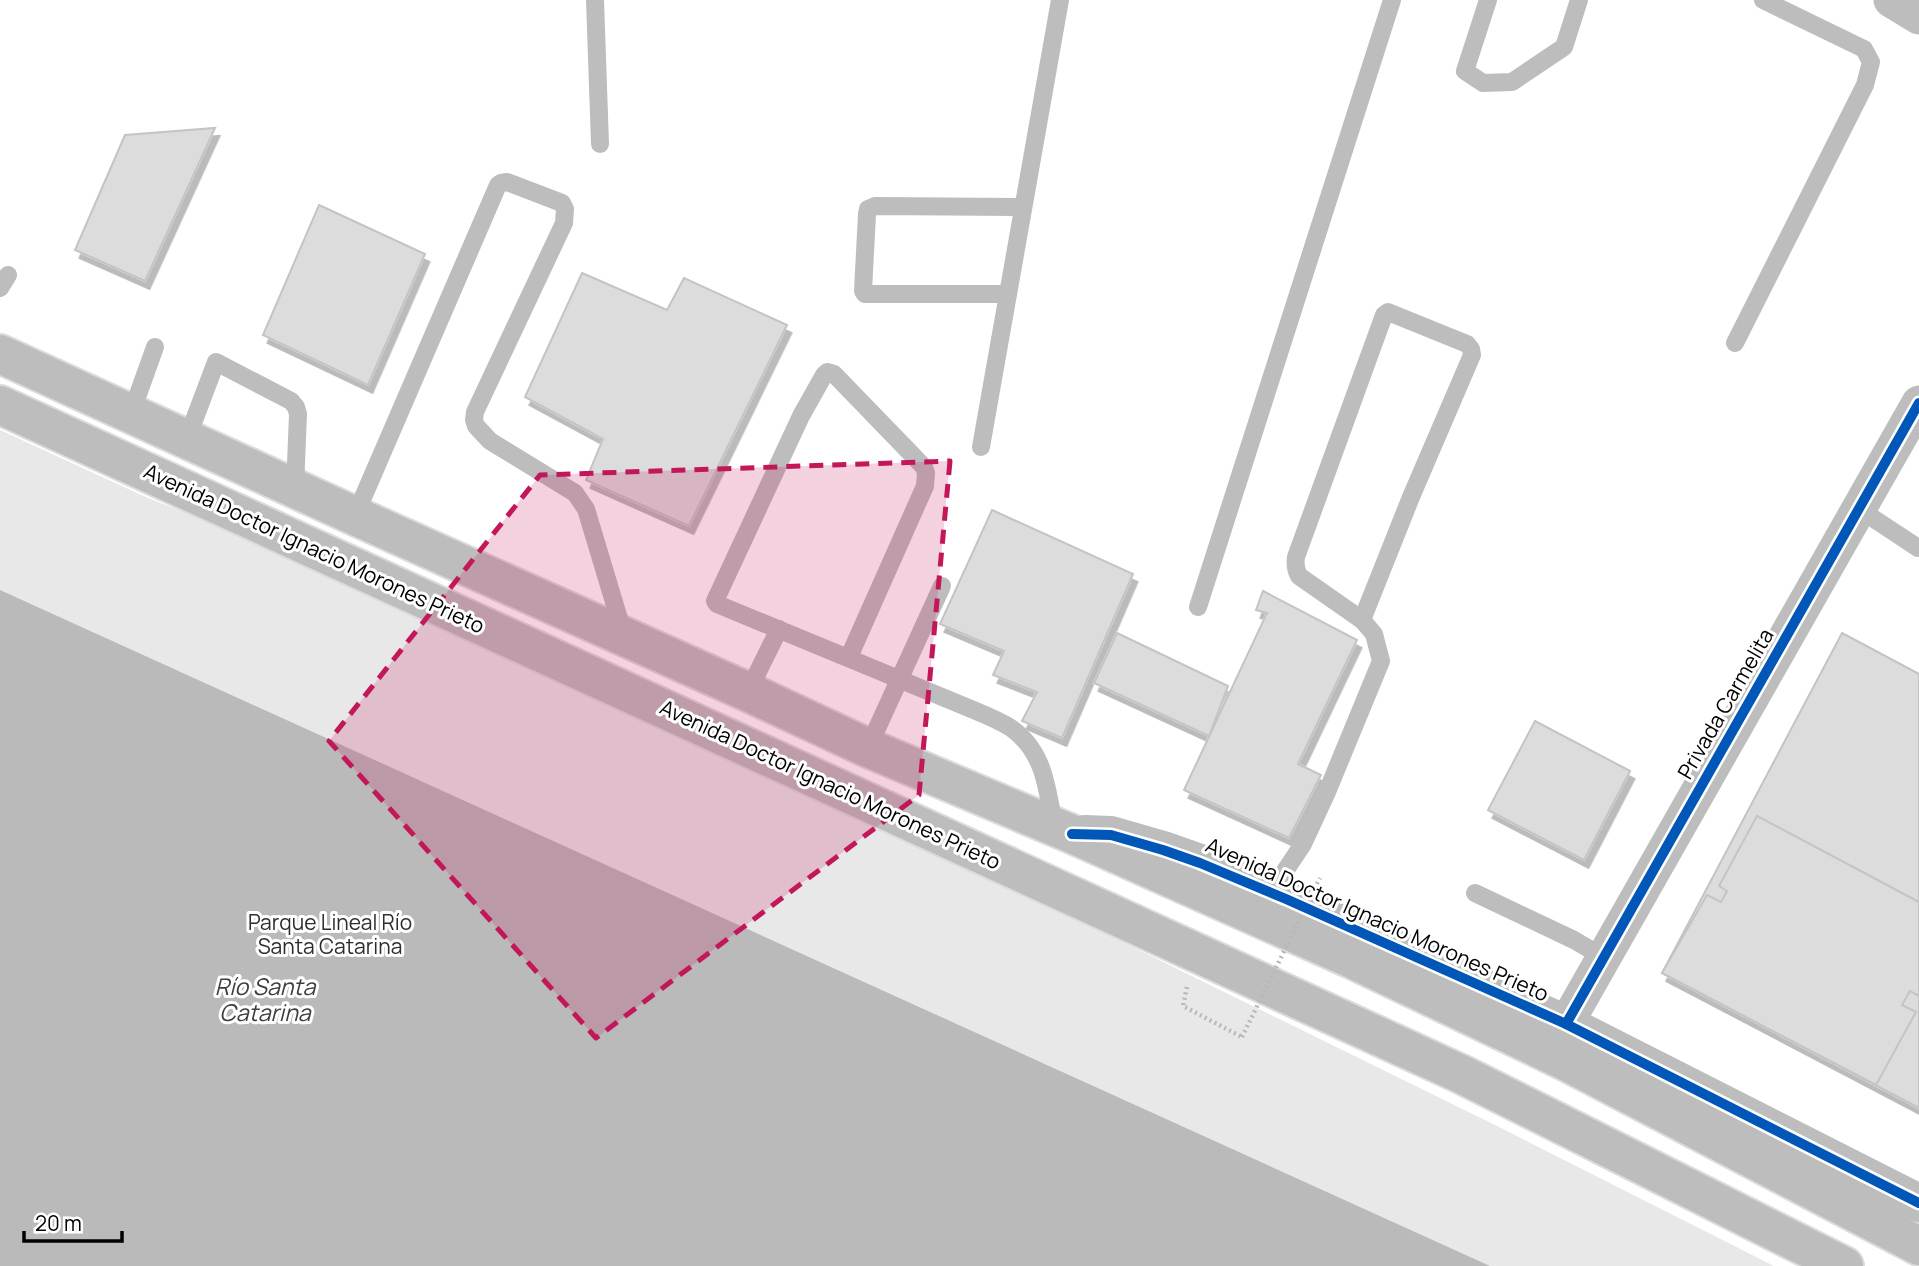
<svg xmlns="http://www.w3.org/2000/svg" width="1919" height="1266" viewBox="0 0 1919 1266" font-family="Manrope,sans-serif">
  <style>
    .green { fill: #e8e8e8 }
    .water { fill: #bababa }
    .building { fill: #dcdcdc; stroke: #c4c4c4; stroke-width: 2; filter: url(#shadow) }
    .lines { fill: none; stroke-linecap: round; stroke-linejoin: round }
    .trunk-casing { stroke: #dbdbdb; stroke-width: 42 }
    .path { stroke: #b8b8b8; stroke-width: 4.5; stroke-dasharray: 2 3.5; stroke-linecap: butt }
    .service { stroke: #bdbdbd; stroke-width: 18 }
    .minor { stroke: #bdbdbd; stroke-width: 35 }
    .tertiary { stroke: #bdbdbd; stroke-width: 38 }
    .trunk { stroke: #bdbdbd; stroke-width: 38 }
    .path-bridge { stroke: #b8b8b8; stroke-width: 4.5; stroke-dasharray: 2 3.5; stroke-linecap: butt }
    .cycleway-casing { stroke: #fff; stroke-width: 15 }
    .cycleway { stroke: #0057b8; stroke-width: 10 }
    .marked { fill: #c2185b; fill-opacity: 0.2; stroke: #c2185b; stroke-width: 5; stroke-dasharray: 14 9; stroke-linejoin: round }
    .labels { text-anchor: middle; stroke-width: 6; stroke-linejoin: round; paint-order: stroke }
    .street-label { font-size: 21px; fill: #000; stroke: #fff }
    .park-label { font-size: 21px; fill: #2d2d2d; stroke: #fff }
    .water-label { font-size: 23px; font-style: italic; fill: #3e3e3e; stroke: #fff }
  </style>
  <defs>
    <filter id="shadow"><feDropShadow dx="4.5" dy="8" stdDeviation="0" flood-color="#0004"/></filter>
  </defs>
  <rect width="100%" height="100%" fill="#fff"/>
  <path class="green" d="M 0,430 L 148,498 L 271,546 L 1017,890 L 1499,1127 L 1774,1266 L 0,1266 Z"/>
  <path class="water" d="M 0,590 L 1490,1266 L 0,1266 Z"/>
  <g class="building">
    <path d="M 215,128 L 145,281 L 75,250 L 125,135 Z"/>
    <path d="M 319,205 L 425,254 L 368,385 L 263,335 Z"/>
    <path d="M 582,273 L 667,310 L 684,278 L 787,325 L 689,526 L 586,480 L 603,439 L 525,397 Z"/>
    <path d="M 992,510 L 1133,574 L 1062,738 L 1022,721 L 1037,692 L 993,675 L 1004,651 L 940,624 Z"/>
    <path d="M 1263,591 L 1357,640 L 1298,764 L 1321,775 L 1289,838 L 1184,790 L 1267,613 L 1256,610 Z"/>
    <path d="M 1117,633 L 1228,686 L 1209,736 L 1094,683 Z"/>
    <path d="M 1842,633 L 1919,674 L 1919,1108 L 1662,973 Z"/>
    <path d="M 1535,721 L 1630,771 L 1584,860 L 1488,810 Z"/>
    <path d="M 1757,816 L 1919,902 L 1919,996 L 1910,991 L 1902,1005 L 1916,1012 L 1876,1085 L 1662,973 L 1707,895 L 1721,902 L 1727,891 L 1719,886 Z"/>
  </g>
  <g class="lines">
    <defs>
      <g id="trunk">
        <path d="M 0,354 L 355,516 L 748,692 L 868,748 L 1072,834 L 1354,960 L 1563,1060 L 1919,1246"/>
        <path d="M 0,405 L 1461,1074 L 1844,1266"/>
      </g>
    </defs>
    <use href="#trunk" class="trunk-casing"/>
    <path class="path" d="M 1187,987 L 1183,1006 L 1242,1037"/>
    <g class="service">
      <path d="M 595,0 L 600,144"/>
      <path d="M 1488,0 L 1465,71 L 1483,83 L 1512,82 L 1564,47 L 1579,0"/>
      <path d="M 0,288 L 8,275"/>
      <path d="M 1008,294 L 865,294 L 863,291 L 867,214 L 868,209 L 875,206 L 1023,207"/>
      <path d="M 1388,312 L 1467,344 L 1471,349 L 1472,355 L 1411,497 L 1362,620 L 1299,576 C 1295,569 1295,564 1296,557 L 1384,315 Z"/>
      <path d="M 1735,343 L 1865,85 L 1871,62 L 1864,49 L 1763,0"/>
      <path d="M 131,414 L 155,347"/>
      <path d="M 187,439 L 216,362 L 291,401 L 296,407 L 298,414 L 295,488"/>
      <path d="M 981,447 L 1060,0"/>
      <path d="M 1859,509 L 1918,548"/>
      <path d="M 355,516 L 498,185 L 501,183 L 507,182 L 562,203 L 565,209 L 564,223 L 475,412 L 474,420 L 476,426 L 490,441 L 575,493 L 586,509 L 623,632"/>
      <path d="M 1198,607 L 1392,0"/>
      <path d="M 849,657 L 925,486 L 926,473 L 924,467 L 834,374 L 827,372 L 824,375 L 801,416 L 715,601 L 717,604 L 976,711 C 988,716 1000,721 1011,728 C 1045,752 1047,789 1054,826"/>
      <path d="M 748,692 L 779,629"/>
      <path d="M 868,748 L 942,586"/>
      <path d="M 1475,893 L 1574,940 L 1603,957"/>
      <path d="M 1269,895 L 1303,844 L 1327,792 L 1381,661 L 1374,634 L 1362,620"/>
    </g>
    <g class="minor">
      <path d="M 1891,0 L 1919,17"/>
      <path d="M 1566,1024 L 1919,403"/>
    </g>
    <path class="tertiary" d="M 1085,834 L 1111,835 L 1163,850 L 1200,863 L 1286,899 L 1566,1024 L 1919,1203"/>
    <use href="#trunk" class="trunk"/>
    <path class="path-bridge" d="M 1242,1037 L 1320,878"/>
    <defs>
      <g id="cycleway">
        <path d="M 1072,834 L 1111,835 L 1163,850 L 1200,863 L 1286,899 L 1566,1024 L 1919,1203"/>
        <path d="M 1566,1024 L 1919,403"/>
      </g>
    </defs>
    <use href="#cycleway" class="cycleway-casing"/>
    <use href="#cycleway" class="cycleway"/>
  </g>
  <path class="marked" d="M 950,461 L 919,795 L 596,1038 L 329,741 L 540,475 Z"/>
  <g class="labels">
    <g class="street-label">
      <text transform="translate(314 549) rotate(25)" y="7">Avenida Doctor Ignacio Morones Prieto</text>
      <text transform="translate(1726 704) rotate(-60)" y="7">Privada Carmelita</text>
      <text transform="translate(830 785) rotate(25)" y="7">Avenida Doctor Ignacio Morones Prieto</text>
      <text transform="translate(1377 920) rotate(24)" y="7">Avenida Doctor Ignacio Morones Prieto</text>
    </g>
    <g class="park-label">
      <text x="330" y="930">Parque Lineal Río<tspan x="330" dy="24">Santa Catarina</tspan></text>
    </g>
    <g class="water-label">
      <text x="265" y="995">Río Santa<tspan x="265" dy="26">Catarina</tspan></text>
    </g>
  </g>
  <path d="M24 1231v10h98v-10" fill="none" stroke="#000000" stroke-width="3.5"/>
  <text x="35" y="1231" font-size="21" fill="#000000" stroke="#ffffff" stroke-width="5" paint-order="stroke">20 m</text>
</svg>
